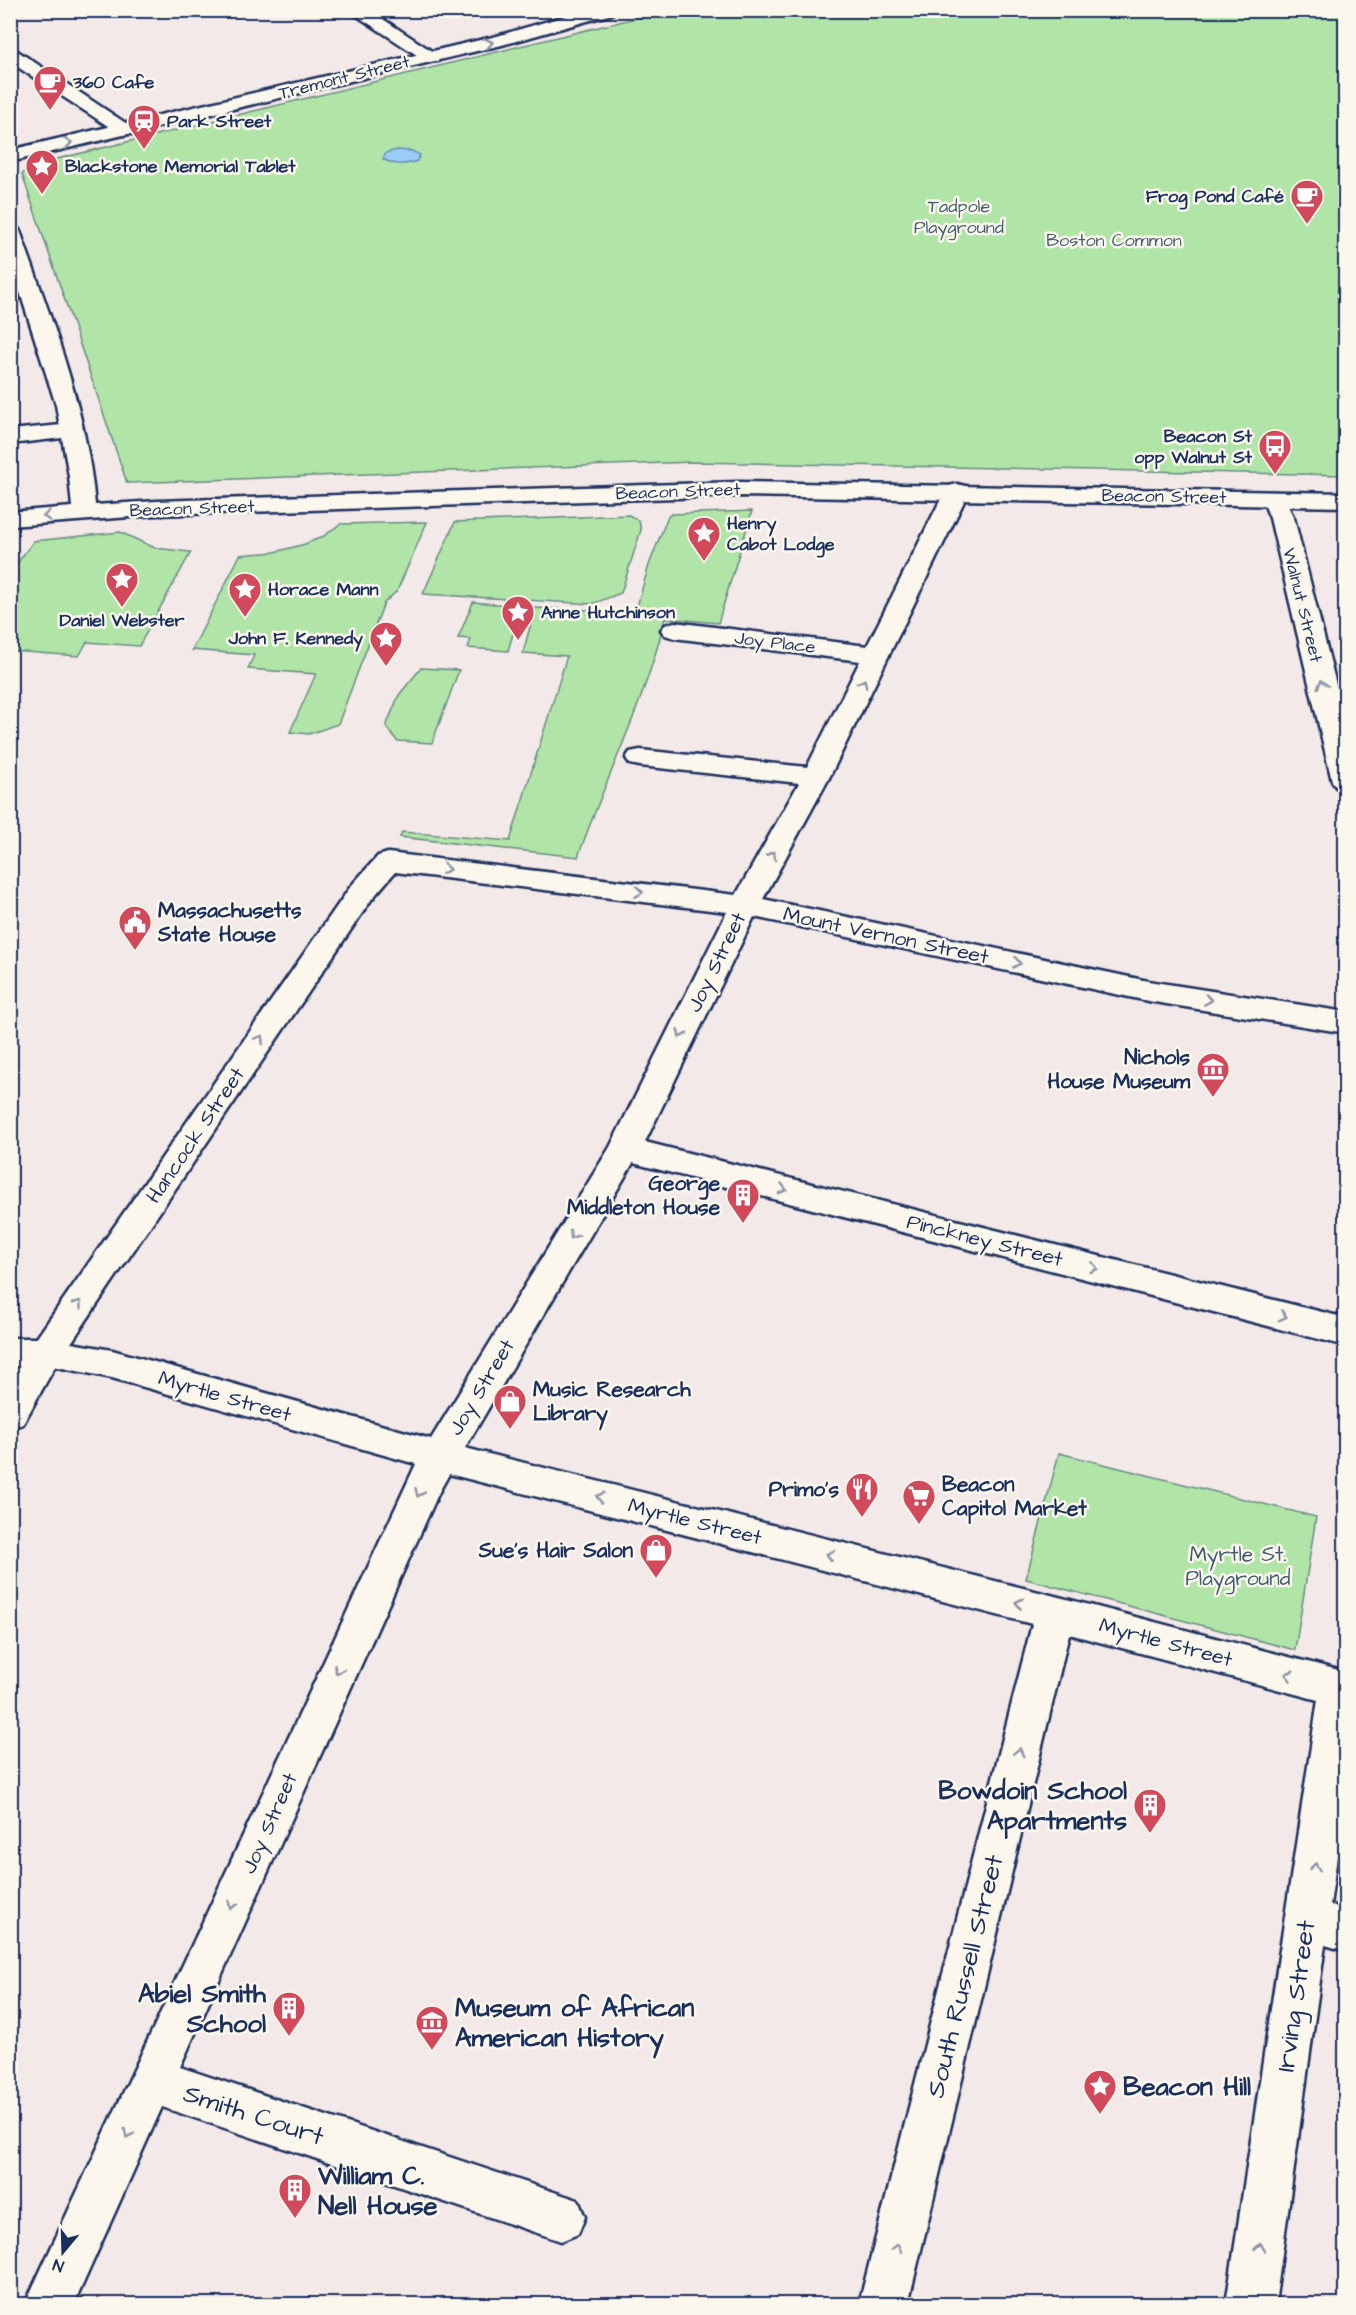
<svg xmlns="http://www.w3.org/2000/svg" width="1356" height="2315" viewBox="0 0 1356 2315" font-family="'Architects Daughter',sans-serif">
  <style>
    .green { fill: #b0e5a7; stroke: #668a82; stroke-width: 1.5 }
    .water { fill: #9accf7; stroke: #678dba; stroke-width: 1.5 }
    .lines { fill: none; stroke-linecap: round; stroke-linejoin: round }
    .street-casing { stroke: #1b2f5e; stroke-width: 5 }
    .secondary-casing { stroke: #1b2f5e; stroke-width: 5 }
    .primary-casing { stroke: #1b2f5e; stroke-width: 5 }
    .street { fill: #fbf7ec; fill-rule: evenodd }
    .secondary { fill: #fbf7ec; fill-rule: evenodd }
    .primary { fill: #fbf7ec; fill-rule: evenodd }
    .oneway { stroke: #8b93a5 }
    .labels { text-anchor: middle; stroke-width: 5; stroke-linejoin: round; paint-order: stroke }
    .far-street-label { font-size: 18px; fill: #1b2f5e; stroke: #fbf7ec }
    .far-poi-label { font-size: 18px; font-weight: bold; fill: #1b2f5e; stroke: #fbf7ec; text-anchor: start }
    .far-park-label { font-size: 18px; fill: #405c70; stroke: #fbf7ec }
    .poi-label { font-size: 21px; font-weight: bold; fill: #1b2f5e; stroke: #fbf7ec; text-anchor: end }
    .street-label { font-size: 21px; fill: #1b2f5e; stroke: #fbf7ec }
    .park-label { font-size: 21px; fill: #405c70; stroke: #fbf7ec }
    .near-poi-label { font-size: 26px; font-weight: bold; fill: #1b2f5e; stroke: #fbf7ec; text-anchor: start }
    .near-street-label { font-size: 26px; fill: #1b2f5e; stroke: #fbf7ec }
  </style>
  <rect width="100%" height="100%" fill="#f3e9e8"/>
  <filter id="ink" filterUnits="userSpaceOnUse"><feTurbulence type="fractalNoise" baseFrequency=".0167" numOctaves="2"/><feDisplacementMap in="SourceGraphic" scale="12" xChannelSelector="R" yChannelSelector="G"/><feConvolveMatrix kernelMatrix="1 2 1 2 8 2 1 2 1" color-interpolation-filters="sRGB"/></filter>
  <g filter="url(#ink)">
    <g class="green">
      <path d="M 661,11 L 1345,11 L 1345,475 L 693,462 L 127,483 L 22,174 L 35,165 L 57,159 L 644,16 Z"/>
      <path d="M 752,511 L 718,623 L 665,618 C 646,700 606,777 578,857 L 400,837 L 402,832 L 510,841 L 567,656 L 523,653 L 535,608 L 589,610 L 588,614 L 623,617 L 636,610 L 649,565 L 668,516 L 672,514 Z"/>
      <path d="M 629,515 L 639,521 L 641,530 L 621,593 L 592,604 L 423,594 L 455,522 Z"/>
      <path d="M 427,522 L 397,591 L 384,603 L 338,724 L 309,734 L 290,732 L 316,674 L 248,669 L 254,655 L 192,650 L 240,555 L 275,552 L 305,544 L 324,536 L 340,524 Z"/>
      <path d="M 120,532 L 155,548 L 191,552 L 139,646 L 87,642 L 79,656 L 11,651 L 10,583 L 14,578 L 11,577 L 11,571 L 34,541 Z"/>
      <path d="M 473,602 L 521,606 L 508,651 L 468,648 L 471,639 L 458,638 Z"/>
      <path d="M 421,668 L 459,670 L 432,743 L 397,741 L 386,726 L 399,695 Z"/>
      <path d="M 1059,1453 L 1316,1517 L 1295,1650 L 1026,1579 Z"/>
    </g>
    <path class="water" d="M 397,150 L 412,151 L 420,155 L 417,161 C 405,165 395,166 383,159 L 386,153 Z"/>
    <g class="lines">
      <defs>
        <g id="street">
          <path d="M 10,49 L 16,50 L 136,130 L 134,134 L 120,134 L 10,62 Z"/>
          <path d="M 72,424 L 80,426 L 83,431 L 80,436 L 10,444 L 10,430 Z"/>
          <path d="M 957,484 L 965,486 L 969,491 L 830,776 L 763,899 L 1148,981 L 1346,1012 L 1346,1033 L 1148,1001 L 754,917 L 645,1142 L 1346,1318 L 1346,1346 L 633,1163 L 465,1448 L 1055,1596 L 1346,1672 L 1346,1795 L 1330,1905 L 1346,1909 L 1346,1951 L 1325,1945 L 1275,2304 L 1226,2304 L 1318,1700 L 1069,1634 L 908,2304 L 859,2304 L 1032,1624 L 449,1474 L 439,1492 L 180,2067 L 578,2200 L 585,2217 L 578,2234 L 561,2241 L 162,2107 L 74,2304 L 25,2304 L 416,1464 L 112,1378 L 32,1362 L 27,1352 L 351,886 L 378,856 L 388,853 L 736,895 L 799,783 L 640,766 L 630,764 L 626,758 L 630,752 L 640,750 L 807,767 L 860,661 L 674,638 L 665,635 L 661,630 L 665,625 L 674,622 L 867,646 L 945,491 L 949,486 ZM 395,872 L 727,912 L 610,1147 L 431,1439 L 112,1350 L 71,1343 L 371,900 Z"/>
          <path d="M 1274,492 L 1282,494 L 1294,518 L 1346,724 L 1346,789 L 1336,787 L 1332,781 L 1270,518 L 1262,499 L 1266,494 Z"/>
        </g>
        <g id="secondary">
          <path d="M 348,10 L 369,10 L 441,57 L 438,61 L 426,61 Z"/>
          <path d="M 10,1338 L 45,1338 L 58,1342 L 63,1352 L 23,1424 L 10,1428 L 10,1380 L 19,1366 L 10,1366 Z"/>
        </g>
        <g id="primary">
          <path d="M 586,10 L 614,10 L 612,14 L 502,45 L 10,162 L 10,150 L 497,36 Z"/>
          <path d="M 10,225 L 17,227 L 20,231 C 52,321 87,410 95,505 L 157,501 L 738,482 L 1346,493 L 1346,507 L 738,496 L 157,515 L 10,526 L 10,512 L 72,507 L 69,476 L 56,405 L 10,261 Z"/>
        </g>
      </defs>
      <use href="#street" class="street-casing"/>
      <use href="#secondary" class="secondary-casing"/>
      <use href="#primary" class="primary-casing"/>
      <use href="#street" class="street"/>
      <use href="#secondary" class="secondary"/>
      <use href="#primary" class="primary"/>
    </g>
    <defs><path id="oneway-chevron" d="M-2-3.5L2.5 0L-2 3.5" fill="none" stroke-width="1.6" stroke-linecap="round" stroke-linejoin="round" transform="scale(1.5)"/></defs>
    <g class="oneway">
      <use href="#oneway-chevron" transform="translate(489 43) rotate(-13)"/>
      <use href="#oneway-chevron" transform="translate(68 143) rotate(-13)"/>
      <use href="#oneway-chevron" transform="translate(47 516) rotate(175)"/>
      <use href="#oneway-chevron" transform="translate(863 683) rotate(-63)"/>
      <use href="#oneway-chevron" transform="translate(1322 684) rotate(-104)"/>
      <use href="#oneway-chevron" transform="translate(772 855) rotate(-61)"/>
      <use href="#oneway-chevron" transform="translate(446 869) rotate(7)"/>
      <use href="#oneway-chevron" transform="translate(639 892) rotate(7)"/>
      <use href="#oneway-chevron" transform="translate(1017 963) rotate(12)"/>
      <use href="#oneway-chevron" transform="translate(1208 1000) rotate(9)"/>
      <use href="#oneway-chevron" transform="translate(681 1034) rotate(116)"/>
      <use href="#oneway-chevron" transform="translate(260 1039) rotate(-56)"/>
      <use href="#oneway-chevron" transform="translate(783 1189) rotate(14)"/>
      <use href="#oneway-chevron" transform="translate(573 1235) rotate(121)"/>
      <use href="#oneway-chevron" transform="translate(1094 1268) rotate(14)"/>
      <use href="#oneway-chevron" transform="translate(78 1304) rotate(-56)"/>
      <use href="#oneway-chevron" transform="translate(1283 1316) rotate(14)"/>
      <use href="#oneway-chevron" transform="translate(419 1493) rotate(115)"/>
      <use href="#oneway-chevron" transform="translate(600 1497) rotate(-166)"/>
      <use href="#oneway-chevron" transform="translate(830 1555) rotate(-166)"/>
      <use href="#oneway-chevron" transform="translate(1019 1603) rotate(-166)"/>
      <use href="#oneway-chevron" transform="translate(338 1670) rotate(114)"/>
      <use href="#oneway-chevron" transform="translate(1289 1675) rotate(-165)"/>
      <use href="#oneway-chevron" transform="translate(1019 1752) rotate(-76)"/>
      <use href="#oneway-chevron" transform="translate(1315 1867) rotate(-82)"/>
      <use href="#oneway-chevron" transform="translate(232 1905) rotate(114)"/>
      <use href="#oneway-chevron" transform="translate(128 2134) rotate(115)"/>
      <use href="#oneway-chevron" transform="translate(1260 2247) rotate(-82)"/>
      <use href="#oneway-chevron" transform="translate(897 2248) rotate(-76)"/>
    </g>
  </g>
  <defs>
    <symbol id="cafe-pin" viewBox="-11 -11 22 30"><path d="M0 17L-7.5 6A9.5 9.5 0 1 1 7.5 6Z" fill="#d1495b" stroke="#fbf7ec"/><path d="M-5.5-4.5H6V0H3Q3 3.5 0 3.5H-2.5Q-5.5 3.5-5.5 0ZM3-3.2v2h1.7v-2ZM-6 4.5H4V6H-6Z" fill="#fff"/></symbol>
    <symbol id="station-pin" viewBox="-11 -11 22 30"><path d="M0 17L-7.5 6A9.5 9.5 0 1 1 7.5 6Z" fill="#d1495b" stroke="#fbf7ec"/><path d="M-3-6H3Q5-6 5-4V2Q5 4 3 4L4.5 6H3L1.5 4h-3L-3 6H-4.5L-3 4Q-5 4-5 2V-4Q-5-6-3-6ZM-3.5-4v3h7v-3ZM-3.5 1v1.5H-2V1ZM2 1v1.5H3.5V1Z" fill="#fff"/></symbol>
    <symbol id="sight-pin" viewBox="-11 -11 22 30"><path d="M0 17L-7.5 6A9.5 9.5 0 1 1 7.5 6Z" fill="#d1495b" stroke="#fbf7ec"/><path d="M0-6L1.8-2.2L6-1.7L2.9 1.2L3.7 5.4L0 3.3L-3.7 5.4L-2.9 1.2L-6-1.7L-1.8-2.2Z" fill="#fff"/></symbol>
    <symbol id="bus-pin" viewBox="-11 -11 22 30"><path d="M0 17L-7.5 6A9.5 9.5 0 1 1 7.5 6Z" fill="#d1495b" stroke="#fbf7ec"/><path d="M-5-6H5V4H4V6H2V4H-2V6H-4V4H-5ZM-3.5-4V0h7V-4ZM-3.5 1.2v1.5H-2V1.2ZM2 1.2v1.5H3.5V1.2Z" fill="#fff"/></symbol>
    <symbol id="civic-pin" viewBox="-11 -11 22 30"><path d="M0 17L-7.5 6A9.5 9.5 0 1 1 7.5 6Z" fill="#d1495b" stroke="#fbf7ec"/><path d="M-.6-6.5H3V-4.5H.6V-3L4-1V1h2V6H-6V1h2V-1L-.6-3ZM-1.2 2.5V6h2.4V2.5Z" fill="#fff"/></symbol>
    <symbol id="museum-pin" viewBox="-11 -11 22 30"><path d="M0 17L-7.5 6A9.5 9.5 0 1 1 7.5 6Z" fill="#d1495b" stroke="#fbf7ec"/><path d="M0-6L6-3V-2H-6V-3ZM-5-1h2V3h-2ZM-1-1h2V3h-2ZM3-1h2V3H3ZM-6 4H6V6H-6Z" fill="#fff"/></symbol>
    <symbol id="building-pin" viewBox="-11 -11 22 30"><path d="M0 17L-7.5 6A9.5 9.5 0 1 1 7.5 6Z" fill="#d1495b" stroke="#fbf7ec"/><path d="M-4-6H4V6H1V3H-1V6H-4ZM-2.5-4.3h1.7v1.8h-1.7ZM.8-4.3h1.7v1.8H.8ZM-2.5-1h1.7V.8h-1.7ZM.8-1h1.7V.8H.8Z" fill="#fff"/></symbol>
    <symbol id="shop-pin" viewBox="-11 -11 22 30"><path d="M0 17L-7.5 6A9.5 9.5 0 1 1 7.5 6Z" fill="#d1495b" stroke="#fbf7ec"/><path d="M-5-2.5h2.3a2.7 3.5 0 0 1 5.4 0H5L5.5 6h-11ZM-1.5-2.5h3a1.5 2.3 0 0 0-3 0Z" fill="#fff"/></symbol>
    <symbol id="restaurant-pin" viewBox="-11 -11 22 30"><path d="M0 17L-7.5 6A9.5 9.5 0 1 1 7.5 6Z" fill="#d1495b" stroke="#fbf7ec"/><path d="M-5-6h1v4h1v-4h1v4h1v-4h1v5L-1.5 .5V6h-2V.5L-5-1ZM5-6V6H3V1.5H1.5Q1.5-4 5-6Z" fill="#fff"/></symbol>
    <symbol id="supermarket-pin" viewBox="-11 -11 22 30"><path d="M0 17L-7.5 6A9.5 9.5 0 1 1 7.5 6Z" fill="#d1495b" stroke="#fbf7ec"/><path d="M-6-5.5h2.5l.6 2H6L4.5 2H-2.5L-4.4-4H-6ZM-1.5 3.2a1.3 1.3 0 1 0 .1 0ZM3 3.2a1.3 1.3 0 1 0 .1 0Z" fill="#fff"/></symbol>
  </defs>
  <g fill-rule="evenodd">
    <use href="#cafe-pin" x="31" y="63" width="38" height="52"/>
    <use href="#station-pin" x="125" y="102" width="38" height="52"/>
    <use href="#sight-pin" x="23" y="147" width="38" height="52"/>
    <use href="#cafe-pin" x="1288" y="177" width="38" height="52"/>
    <use href="#bus-pin" x="1256" y="427" width="38" height="52"/>
    <use href="#sight-pin" x="685" y="514" width="38" height="52"/>
    <use href="#sight-pin" x="103" y="560" width="38" height="52"/>
    <use href="#sight-pin" x="226" y="570" width="38" height="52"/>
    <use href="#sight-pin" x="499" y="593" width="38" height="52"/>
    <use href="#sight-pin" x="367" y="619" width="38" height="52"/>
    <use href="#civic-pin" x="116" y="903" width="38" height="52"/>
    <use href="#museum-pin" x="1194" y="1050" width="38" height="52"/>
    <use href="#building-pin" x="724" y="1176" width="38" height="52"/>
    <use href="#shop-pin" x="491" y="1382" width="38" height="52"/>
    <use href="#restaurant-pin" x="843" y="1470" width="38" height="52"/>
    <use href="#supermarket-pin" x="900" y="1477" width="38" height="52"/>
    <use href="#shop-pin" x="637" y="1531" width="38" height="52"/>
    <use href="#building-pin" x="1131" y="1786" width="38" height="52"/>
    <use href="#building-pin" x="270" y="1989" width="38" height="52"/>
    <use href="#museum-pin" x="413" y="2003" width="38" height="52"/>
    <use href="#sight-pin" x="1081" y="2067" width="38" height="52"/>
    <use href="#building-pin" x="276" y="2171" width="38" height="52"/>
  </g>
  <g class="labels">
    <g class="far-street-label">
      <text transform="translate(344 77) rotate(-14)" y="6">Tremont Street</text>
      <text transform="translate(678 491) rotate(-2)" y="6">Beacon Street</text>
      <text transform="translate(1164 496) rotate(1)" y="6">Beacon Street</text>
      <text transform="translate(192 508) rotate(-2)" y="6">Beacon Street</text>
      <text transform="translate(1303 605) rotate(76)" y="6">Walnut Street</text>
      <text transform="translate(775 642) rotate(7)" y="6">Joy Place</text>
    </g>
    <g class="far-poi-label">
      <text x="73" y="88">360 Cafe</text>
      <text x="167" y="127">Park Street</text>
      <text x="65" y="172">Blackstone Memorial Tablet</text>
      <text x="1284" y="202" text-anchor="end">Frog Pond Café</text>
      <text x="1252" y="442" text-anchor="end">Beacon St<tspan x="1252" dy="21">opp Walnut St</tspan></text>
      <text x="727" y="529">Henry<tspan x="727" dy="21">Cabot Lodge</tspan></text>
      <text x="268" y="595">Horace Mann</text>
      <text x="541" y="618">Anne Hutchinson</text>
      <text x="122" y="626" text-anchor="middle">Daniel Webster</text>
      <text x="363" y="644" text-anchor="end">John F. Kennedy</text>
    </g>
    <g class="far-park-label">
      <text x="959" y="212">Tadpole<tspan x="959" dy="21">Playground</tspan></text>
      <text x="1114" y="246">Boston Common</text>
    </g>
    <g class="poi-label">
      <text x="158" y="917" text-anchor="start">Massachusetts<tspan x="158" dy="24">State House</tspan></text>
      <text x="1190" y="1064">Nichols<tspan x="1190" dy="24">House Museum</tspan></text>
      <text x="720" y="1190">George<tspan x="720" dy="24">Middleton House</tspan></text>
      <text x="533" y="1396" text-anchor="start">Music Research<tspan x="533" dy="24">Library</tspan></text>
      <text x="942" y="1491" text-anchor="start">Beacon<tspan x="942" dy="24">Capitol Market</tspan></text>
      <text x="839" y="1496">Primo's</text>
      <text x="633" y="1557">Sue's Hair Salon</text>
    </g>
    <g class="street-label">
      <text transform="translate(886 935) rotate(12)" y="7">Mount Vernon Street</text>
      <text transform="translate(716 962) rotate(-64)" y="7">Joy Street</text>
      <text transform="translate(195 1135) rotate(-56)" y="7">Hancock Street</text>
      <text transform="translate(985 1240) rotate(14)" y="7">Pinckney Street</text>
      <text transform="translate(481 1387) rotate(-59)" y="7">Joy Street</text>
      <text transform="translate(225 1396) rotate(16)" y="7">Myrtle Street</text>
      <text transform="translate(695 1521) rotate(14)" y="7">Myrtle Street</text>
      <text transform="translate(1166 1642) rotate(15)" y="7">Myrtle Street</text>
      <text transform="translate(269 1823) rotate(-66)" y="7">Joy Street</text>
    </g>
    <g class="park-label">
      <text x="1238" y="1561">Myrtle St.<tspan x="1238" dy="24">Playground</tspan></text>
    </g>
    <g class="near-poi-label">
      <text x="1127" y="1799" text-anchor="end">Bowdoin School<tspan x="1127" dy="30">Apartments</tspan></text>
      <text x="266" y="2002" text-anchor="end">Abiel Smith<tspan x="266" dy="30">School</tspan></text>
      <text x="455" y="2016">Museum of African<tspan x="455" dy="30">American History</tspan></text>
      <text x="1123" y="2095">Beacon Hill</text>
      <text x="318" y="2184">William C.<tspan x="318" dy="30">Nell House</tspan></text>
    </g>
    <g class="near-street-label">
      <text transform="translate(964 1976) rotate(-76)" y="9">South Russell Street</text>
      <text transform="translate(1295 1996) rotate(-82)" y="9">Irving Street</text>
      <text transform="translate(254 2114) rotate(18)" y="9">Smith Court</text>
    </g>
  </g>
  <rect width="1356" height="2315" fill="none" stroke="#fbf7ec" stroke-width="36"/>
  <rect x="18" y="18" width="1320" height="2279" fill="none" stroke="#1b2f5e" stroke-width="2" filter="url(#ink)"/>
  <g transform="translate(63 2252) rotate(199)" stroke="#fbf7ec" stroke-width="4.5" paint-order="stroke">
  <path d="M0-4.5L10 22L0 15L-10 22Z" fill="#1b2f5e"/>
  <text y="-9" font-size="16" font-weight="bold" text-anchor="middle" fill="#1b2f5e">N</text>
  </g>
</svg>
